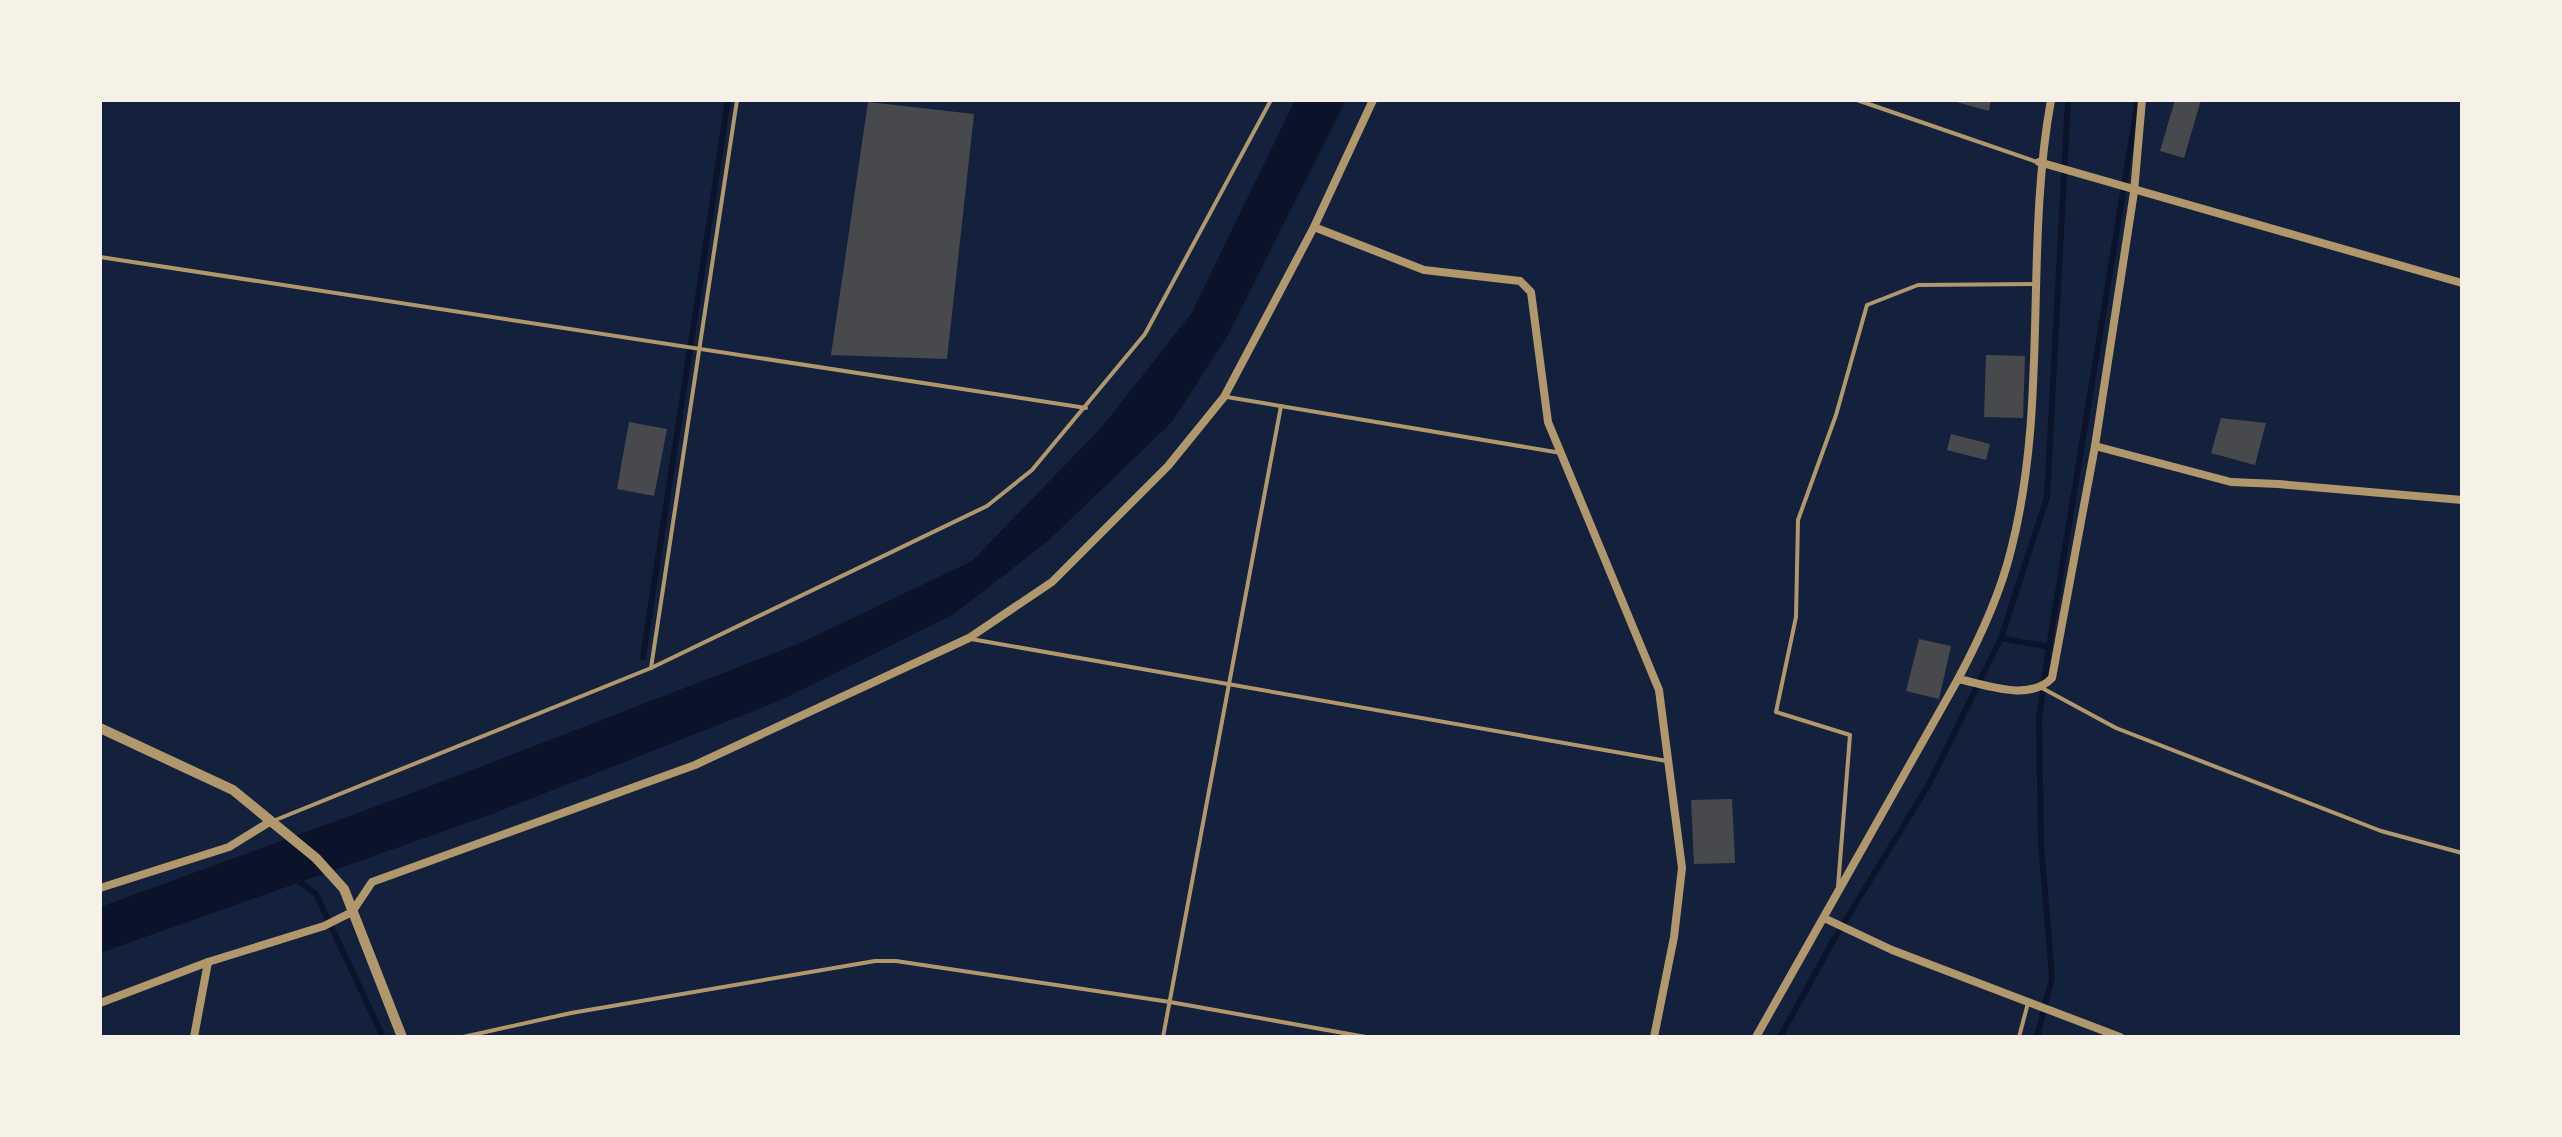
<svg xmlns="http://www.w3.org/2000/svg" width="2562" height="1137" viewBox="0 0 2562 1137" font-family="Signika,sans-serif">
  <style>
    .water { fill: #0b132b }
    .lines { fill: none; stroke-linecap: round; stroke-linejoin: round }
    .stream { stroke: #0b132b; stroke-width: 6 }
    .building { fill: #48494c }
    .service { stroke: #b1986c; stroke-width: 4 }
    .minor { stroke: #b1986c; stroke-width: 8 }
    .tertiary { stroke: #b1986c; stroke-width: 10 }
  </style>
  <rect width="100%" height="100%" fill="#14213d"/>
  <path class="water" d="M 1295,100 L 1346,100 L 1228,335 L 1172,422 L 1048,541 L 954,614 L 779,701 L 495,813 L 100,953 L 100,907 L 415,792 L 798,644 L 972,561 L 1100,429 L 1191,314 Z"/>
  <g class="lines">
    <g class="stream">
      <path d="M 2001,638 L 2049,647 L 2138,100"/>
      <path d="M 643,657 L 728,100"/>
      <path d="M 295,878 L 316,894 L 383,1037"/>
      <path d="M 1780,1037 L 1833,941 L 1929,784 L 2001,638 L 2047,497 L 2068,100"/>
      <path d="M 2037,1037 L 2052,978 L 2041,845 L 2039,718 L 2049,647"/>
    </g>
  </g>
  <g class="building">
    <path d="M 1949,100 L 1991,100 L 1989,111 Z"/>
    <path d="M 2175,100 L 2201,100 L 2184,158 L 2160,151 Z"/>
    <path d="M 868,102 L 974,114 L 947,359 L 831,355 Z"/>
    <path d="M 1986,355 L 2025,356 L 2023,418 L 1984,417 Z"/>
    <path d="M 2221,418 L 2266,423 L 2255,465 L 2211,453 Z"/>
    <path d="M 629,422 L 667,429 L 654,496 L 617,489 Z"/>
    <path d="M 1951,434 L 1990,444 L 1986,460 L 1947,450 Z"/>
    <path d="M 1919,639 L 1951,646 L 1939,699 L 1906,691 Z"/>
    <path d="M 1732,799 L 1735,863 L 1694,864 L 1691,800 Z"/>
  </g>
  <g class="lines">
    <g class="service">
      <path d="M 1857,100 L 2037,162"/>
      <path d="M 100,257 L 1086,408"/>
      <path d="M 1227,397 L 1561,453"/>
      <path d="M 971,639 L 1667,761"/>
      <path d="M 651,668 L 737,100"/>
      <path d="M 2042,688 L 2116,728 L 2381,831 L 2462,853"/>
      <path d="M 273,821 L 651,668 L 987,506 L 1032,470 L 1145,334 L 1271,100"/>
      <path d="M 1838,887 L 1850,735 L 1776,712 L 1796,617 L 1798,520 L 1836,415 L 1867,305 L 1918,285 L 2035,284"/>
      <path d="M 463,1037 L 571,1013 L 875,961 L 896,961 L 1170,1002 L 1366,1037"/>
      <path d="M 1163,1037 L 1281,406"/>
      <path d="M 2019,1037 L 2028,1003"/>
    </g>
    <g class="minor">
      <path d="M 2039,162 L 2462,283"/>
      <path d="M 1314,227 L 1424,270 L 1520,281 L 1531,292 L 1548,422 L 1659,690 L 1682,868 L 1674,937 L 1654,1037"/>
      <path d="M 2095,446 L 2231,482 L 2278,484 L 2462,500"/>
      <path d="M 1958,679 C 1980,638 2000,595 2011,550 C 2049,403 2024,248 2051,100"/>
      <path d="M 100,888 L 229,847 L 271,821"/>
      <path d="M 1824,918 L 1892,950 L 2120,1037"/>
      <path d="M 100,1003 L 208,962 L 324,926 L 352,912 L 372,882 L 695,765 L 969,638 L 1052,582 L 1168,466 L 1224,397 L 1314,227 L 1373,100"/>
      <path d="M 194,1037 L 208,962"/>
      <path d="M 1756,1037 L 1958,679 C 1988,685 2029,702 2052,678 L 2095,446 L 2134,192 L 2142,100"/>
    </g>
    <path class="tertiary" d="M 100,728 L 233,790 L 316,858 L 344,889 L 402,1037"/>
  </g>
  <rect width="2562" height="1137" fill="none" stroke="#f6f1e7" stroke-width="204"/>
</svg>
